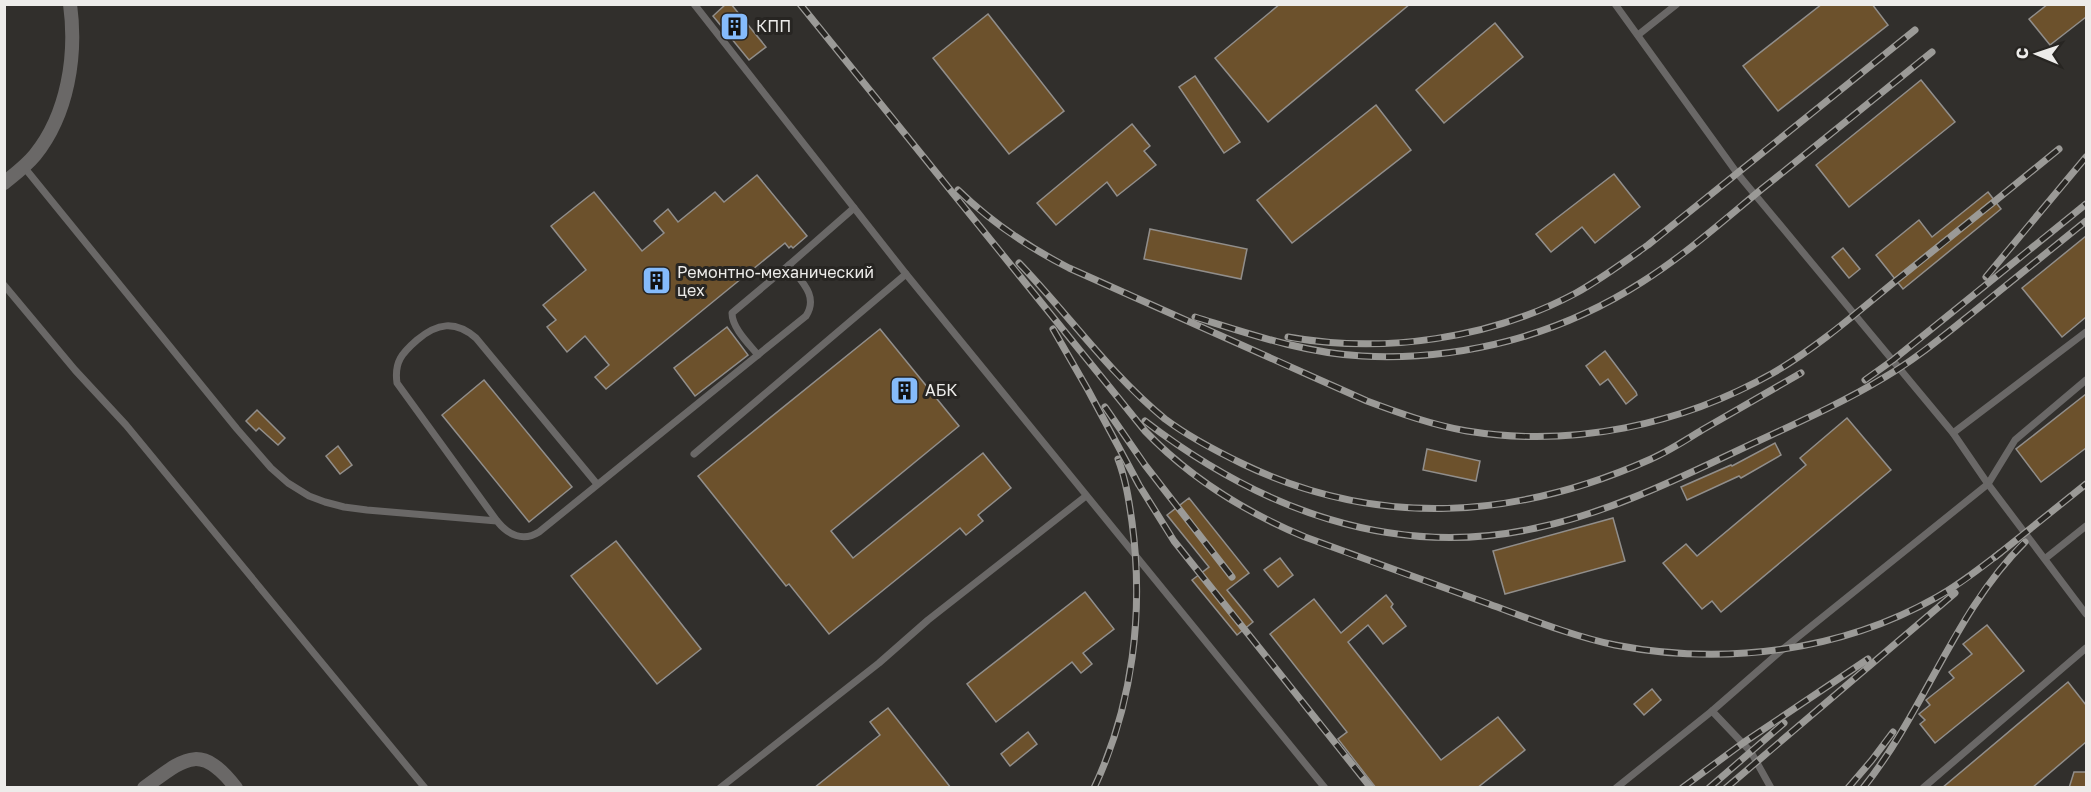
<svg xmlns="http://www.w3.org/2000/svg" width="2091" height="792" viewBox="0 0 2091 792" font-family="'Golos Text',sans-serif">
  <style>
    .building { fill: #6c512c; stroke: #918e8b; stroke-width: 1.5 }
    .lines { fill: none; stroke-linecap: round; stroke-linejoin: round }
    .lane { stroke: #6a6867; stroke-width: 7 }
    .street { stroke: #6a6867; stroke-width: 14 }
    .rail-casing { stroke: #9b9a97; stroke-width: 7 }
    .rail { stroke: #272522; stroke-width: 4.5; stroke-dasharray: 14; stroke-linecap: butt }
    .labels { text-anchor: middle; stroke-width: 6; stroke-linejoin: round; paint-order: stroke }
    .poi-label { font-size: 16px; fill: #edecea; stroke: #272522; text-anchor: start }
  </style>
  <rect width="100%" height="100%" fill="#312f2c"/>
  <g class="building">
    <path d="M 726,4 L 731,4 L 766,47 L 749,60 L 713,16 Z"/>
    <path d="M 1280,4 L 1410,4 L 1268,122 L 1215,58 Z"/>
    <path d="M 1822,4 L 1872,4 L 1888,25 L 1778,111 L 1743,66 Z"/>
    <path d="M 2048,4 L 2086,4 L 2086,17 L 2050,45 L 2029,19 Z"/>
    <path d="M 988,14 L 1064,111 L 1009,154 L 933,58 Z"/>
    <path d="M 1495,23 L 1523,57 L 1444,123 L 1416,90 Z"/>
    <path d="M 1195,76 L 1240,142 L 1224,153 L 1179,87 Z"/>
    <path d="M 1921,80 L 1955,122 L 1849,207 L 1816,165 Z"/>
    <path d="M 1376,105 L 1411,150 L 1292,243 L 1257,200 Z"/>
    <path d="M 1132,124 L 1150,146 L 1144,151 L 1156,165 L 1117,196 L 1107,182 L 1056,225 L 1037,203 Z"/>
    <path d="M 1614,174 L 1640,207 L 1595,243 L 1582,227 L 1551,252 L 1536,234 Z"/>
    <path d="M 757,175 L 807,236 L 793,248 L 791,246 L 789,248 L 785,243 L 606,389 L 595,377 L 609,365 L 585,336 L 567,352 L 547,327 L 556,320 L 543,305 L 586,270 L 551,226 L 594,192 L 642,251 L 664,233 L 654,221 L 668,209 L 678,222 L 715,192 L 724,202 Z"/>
    <path d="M 1988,192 L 2001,209 L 1903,289 L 1876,255 L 1919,220 L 1932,237 Z"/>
    <path d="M 1150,229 L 1247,249 L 1241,279 L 1144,259 Z"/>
    <path d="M 2086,236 L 2086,317 L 2062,337 L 2022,288 Z"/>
    <path d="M 1843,248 L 1860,269 L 1849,278 L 1832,257 Z"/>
    <path d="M 727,327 L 748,355 L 695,396 L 674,368 Z"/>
    <path d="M 880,329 L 959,426 L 831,531 L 853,558 L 983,453 L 1011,488 L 978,515 L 983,521 L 966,535 L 960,528 L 829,634 L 789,584 L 786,586 L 698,476 Z"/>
    <path d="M 1605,351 L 1636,392 L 1637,395 L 1626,404 L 1608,379 L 1600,385 L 1586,366 Z"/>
    <path d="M 484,380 L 572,487 L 529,522 L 442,415 Z"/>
    <path d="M 2086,394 L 2086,448 L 2041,482 L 2016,449 Z"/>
    <path d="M 257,410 L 285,438 L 278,445 L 259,428 L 256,431 L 246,421 Z"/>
    <path d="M 1847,418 L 1891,470 L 1721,612 L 1712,601 L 1702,609 L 1663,563 L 1686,544 L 1697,556 L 1806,465 L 1800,458 Z"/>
    <path d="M 1775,443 L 1781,455 L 1741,478 L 1739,476 L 1687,500 L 1681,487 L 1731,465 L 1732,466 Z"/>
    <path d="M 338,446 L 352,465 L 340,474 L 326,456 Z"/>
    <path d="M 1427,449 L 1480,461 L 1476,481 L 1423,470 Z"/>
    <path d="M 1189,498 L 1249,573 L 1227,590 L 1253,622 L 1237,635 L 1192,580 L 1209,567 L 1167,515 Z"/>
    <path d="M 1613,518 L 1625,561 L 1505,594 L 1493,551 Z"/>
    <path d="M 616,541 L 701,649 L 657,684 L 571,576 Z"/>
    <path d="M 1280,558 L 1293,575 L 1278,587 L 1264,570 Z"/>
    <path d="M 1085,592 L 1114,629 L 1083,653 L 1092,664 L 1081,673 L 1072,662 L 996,722 L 967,684 Z"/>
    <path d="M 1386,595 L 1393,604 L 1391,607 L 1406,626 L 1383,644 L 1368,625 L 1348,642 L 1441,760 L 1498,717 L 1525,750 L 1477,788 L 1376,788 L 1338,739 L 1347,732 L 1270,634 L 1314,599 L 1341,633 Z"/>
    <path d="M 1987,625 L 2024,671 L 1935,743 L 1920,724 L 1925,720 L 1919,714 L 1930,705 L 1926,700 L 1954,678 L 1949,672 L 1972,654 L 1963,644 Z"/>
    <path d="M 2068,682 L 2086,705 L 2086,742 L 2032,788 L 1942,788 Z"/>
    <path d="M 1652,689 L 1661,700 L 1644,715 L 1634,704 Z"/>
    <path d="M 888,708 L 951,788 L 814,788 L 880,735 L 870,722 Z"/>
    <path d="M 1028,732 L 1037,744 L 1010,766 L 1001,754 Z"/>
    <path d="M 2074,772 L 2086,772 L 2086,788 L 2069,788 Z"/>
  </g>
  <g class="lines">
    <g class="lane">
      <path d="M 694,4 L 906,274 L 1325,788"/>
      <path d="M 1615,4 L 1737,173 L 1953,433 L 1988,484 L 2086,614"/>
      <path d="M 1638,35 L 1677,4"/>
      <path d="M 24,167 L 237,429 L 271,468 L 288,483 L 309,496 L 325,502 L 344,507 L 367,510 L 497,521 C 508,535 523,542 539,532 L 806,316 C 819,296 801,281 789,265 L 854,208"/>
      <path d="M 4,285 L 75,370 L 126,425 L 425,788"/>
      <path d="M 758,355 C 749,344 732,328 732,313 L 789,265"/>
      <path d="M 1953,433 L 2086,332"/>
      <path d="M 694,454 L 906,274"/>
      <path d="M 497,521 L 397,383 C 394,362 402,353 417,340 C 437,323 455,320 476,338 L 597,484"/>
      <path d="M 2046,558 L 2086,526"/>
      <path d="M 1712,711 L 1751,752 L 1771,788"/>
      <path d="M 720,788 L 879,663 L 928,620 L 1086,496"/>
      <path d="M 1616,788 L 1712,711 L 1783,649 L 1988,484 L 2015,440 L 2086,380"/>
      <path d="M 1923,788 L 2086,648"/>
    </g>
    <g class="street">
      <path d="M 4,183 C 15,174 26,166 35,155 C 68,114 77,55 70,4"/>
      <path d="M 144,788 C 184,759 200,741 236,788"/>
    </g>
    <defs>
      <g id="rail">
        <path d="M 800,4 L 1145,431 C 1190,478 1245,512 1305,537 C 1367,560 1428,582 1489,604 C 1530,619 1572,636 1615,645 C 1723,666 1840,652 1937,597 C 1959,585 1979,569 2000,553"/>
        <path d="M 958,190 C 991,222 1028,247 1069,268 L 1367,401 C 1399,413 1432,425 1467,431 C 1572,448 1681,425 1773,373 C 1816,348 1854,315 1893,283 C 1948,239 2004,194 2059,149"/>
        <path d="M 1019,263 C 1068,314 1110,374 1165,419 C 1189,437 1216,451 1243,464 C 1378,529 1517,519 1651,459 C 1669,451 1686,440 1702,430 C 1735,411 1768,392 1801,373"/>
        <path d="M 1986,277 L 2086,157"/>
        <path d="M 1195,317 C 1250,334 1304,353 1362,356 C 1461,361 1558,336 1642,282 C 1685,255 1724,220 1763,188 C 1820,143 1876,97 1932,52"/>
        <path d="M 1053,329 L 1088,390 L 1139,485 L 1174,541 L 1371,788"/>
        <path d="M 1288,337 C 1384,354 1490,339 1576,293 C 1601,279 1624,262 1648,245 L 1915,30"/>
        <path d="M 1865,380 L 1893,360 L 2086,204"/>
        <path d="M 1105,407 L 1145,465 L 1232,577"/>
        <path d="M 1145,421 C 1258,508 1392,560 1536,528 C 1602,514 1663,486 1724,457 C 1778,431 1834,408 1885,377 C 1916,359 1943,336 1971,314 C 2009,283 2048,252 2086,221"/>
        <path d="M 1995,557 L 2086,484"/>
        <path d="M 1094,788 C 1133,705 1144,612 1132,522 C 1129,501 1126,480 1118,459"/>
        <path d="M 1682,788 L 1743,743 L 1868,659"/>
        <path d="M 1709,788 L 1784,723"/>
        <path d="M 1726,788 L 1955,593"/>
        <path d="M 1848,788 L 1872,760 L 1893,732"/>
        <path d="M 1863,788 C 1925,711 1954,612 2025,542"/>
      </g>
    </defs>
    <use href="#rail" class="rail-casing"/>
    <use href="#rail" class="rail"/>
  </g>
  <defs>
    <symbol id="building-square" viewBox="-11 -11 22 22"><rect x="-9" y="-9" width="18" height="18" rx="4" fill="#85bbfb" stroke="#272522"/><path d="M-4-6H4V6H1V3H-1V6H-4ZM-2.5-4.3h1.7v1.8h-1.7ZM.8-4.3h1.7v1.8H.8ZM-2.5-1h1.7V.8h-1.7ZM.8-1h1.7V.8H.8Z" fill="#111"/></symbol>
  </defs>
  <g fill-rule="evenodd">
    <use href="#building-square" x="718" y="10" width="33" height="33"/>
    <use href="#building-square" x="640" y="264" width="33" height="33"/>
    <use href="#building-square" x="888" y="374" width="33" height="33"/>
  </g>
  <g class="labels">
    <g class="poi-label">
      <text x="756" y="32">КПП</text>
      <text x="677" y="278">Ремонтно-механический<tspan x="677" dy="18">цех</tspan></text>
      <text x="925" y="396">АБК</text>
    </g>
  </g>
  <rect width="2091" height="792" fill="none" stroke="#edecea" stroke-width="12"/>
  <g transform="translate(2037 54) rotate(272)" stroke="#272522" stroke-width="4.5" paint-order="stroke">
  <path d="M0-4.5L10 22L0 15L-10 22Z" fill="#edecea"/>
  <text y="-9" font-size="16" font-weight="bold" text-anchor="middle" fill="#edecea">С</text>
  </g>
</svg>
